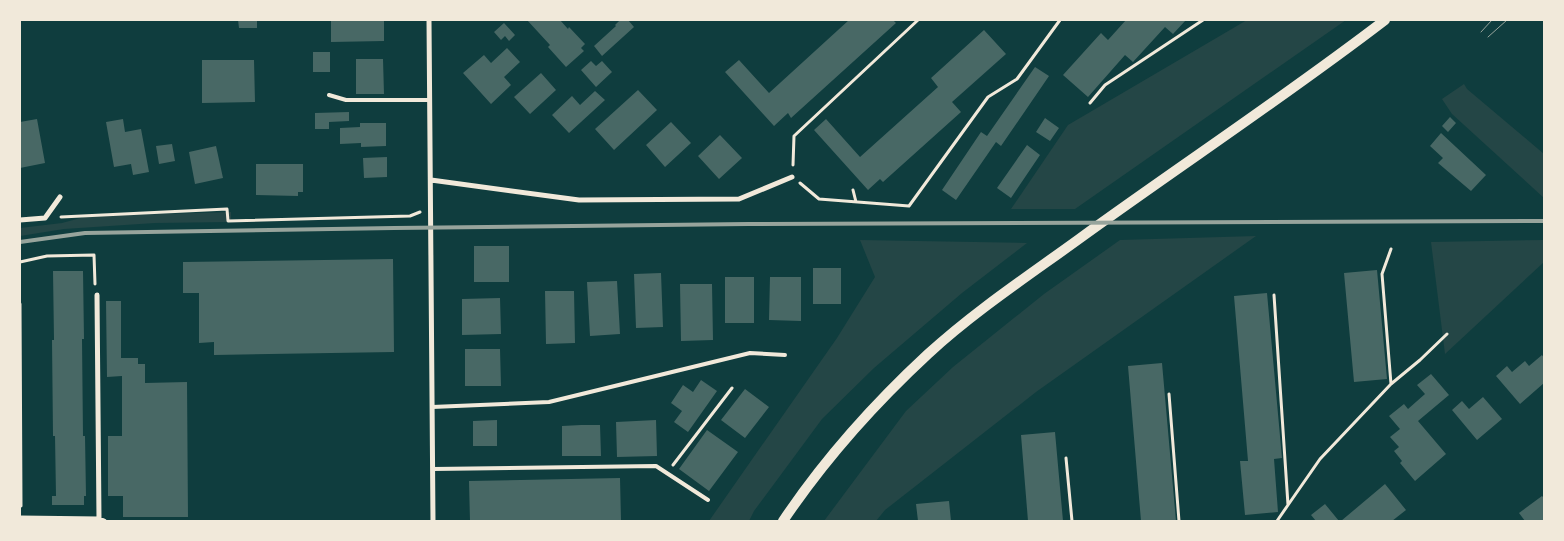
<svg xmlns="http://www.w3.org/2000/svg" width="1564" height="541" font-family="Rubik,sans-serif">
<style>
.green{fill:#244646}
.building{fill:#486865}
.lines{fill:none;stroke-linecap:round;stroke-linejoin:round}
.path{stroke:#f1e9da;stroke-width:3}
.service{stroke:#f1e9da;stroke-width:4}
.minor{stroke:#f1e9da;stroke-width:5}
.secondary{stroke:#f1e9da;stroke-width:10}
.tram{stroke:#97a49c;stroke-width:1}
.rail{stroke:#97a49c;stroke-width:4}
</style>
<rect width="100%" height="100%" fill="#0f3d3e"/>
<path class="green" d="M1247,20H1346L1075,209H1011L1068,125Z
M1464,84L1467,89L1544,154V198L1452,114L1442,99Z
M231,212V222L155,223L64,229L20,236V228L62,223L88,216Z
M1256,236L1036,392L885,510L876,521H824L906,411L953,367L1044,294L1120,240Z
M860,240L1027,243L962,293L874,368L822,419L754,511L749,521H709L837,338L875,277Z
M1544,240V262L1445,354L1431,242Z"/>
<path class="building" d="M238,20H257V28H239Z
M331,20H384V41L331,42Z
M527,20H560L568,29L569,27L585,44L581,48L584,51L566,67L548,47L550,45Z
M620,20H628L634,27L602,56L594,46L616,26L615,25Z
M849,20H893L896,23L791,118L788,113L774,126L725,72L739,60L769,93Z
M1126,20H1186L1173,34L1165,27L1133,62L1125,55L1088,97L1063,75L1101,33L1108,40Z
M504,23L515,35L509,41L505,36L501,40L494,32Z
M984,30L1006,54L952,102L961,112L883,182L880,179L868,190L814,130L826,119L860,157L938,87L931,78Z
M507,48L520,62L504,77L511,85L491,104L463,73L484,55L491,63Z
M313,52H330V72H313Z
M356,59H383L384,94H356Z
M202,60H254L255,102L202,103Z
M591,61L596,66L602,61L612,72L596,87L581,70Z
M1035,67L1049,76L1001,146L996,142L956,200L942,190L981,132L987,136Z
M541,73L556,90L530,114L514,97Z
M638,90L657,110L614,150L595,129Z
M595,91L605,100L569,133L552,115L572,96L580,105Z
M349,112V121L329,122V129H315V113Z
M1450,117L1456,123L1448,132L1442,126Z
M1045,118L1059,128L1050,141L1036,132Z
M37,119L45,163L20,168V122Z
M123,119L125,132L141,129L149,172L133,175L131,164L114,167L106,122Z
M671,122L691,143L665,167L646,145Z
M360,123H386V146L361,147V143L340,144V128L360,127Z
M1441,133L1486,175L1471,191L1438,163L1443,158L1430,146Z
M720,135L742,158L719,179L698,156Z
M172,144L175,161L159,164L156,146Z
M1027,145L1040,155L1011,198L997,188Z
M216,146L223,178L195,184L189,152Z
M387,157V177L364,178L363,158Z
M256,164H303V192H298V196L256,195Z
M474,246H509V282H474Z
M393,259L394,352L214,355V342L199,343V293H183V262Z
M813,268H841V304H813Z
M1377,270L1387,379L1354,382L1344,273Z
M53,271H83L84,339H82L83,436H85L86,496H84V505H52V496H56L55,436H53L52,340H54Z
M661,273L663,327L636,328L634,274Z
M725,277H754V323H725Z
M770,277H801V321L769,320Z
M617,281L620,334L590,336L587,282Z
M680,284H712L713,340L681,341Z
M545,291H574L575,343L546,344Z
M1267,293L1282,458L1274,459L1278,512L1245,515L1240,461H1248L1234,296Z
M500,298L501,334L462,335V299Z
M106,301H121V358H138V364H145V383L187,382L188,517H123V496H108V436H122V376L107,377Z
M465,349H500L501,386H465Z
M1542,355L1544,358V383L1520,404L1496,376L1507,366L1512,372L1525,361L1529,366Z
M1162,363L1176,521H1141L1128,366Z
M1431,374L1449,395L1418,421L1446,454L1415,481L1400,463L1402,461L1394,451L1399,447L1390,437L1400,429L1389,416L1404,404L1408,409L1425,394L1417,385Z
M701,380L717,391L688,432L674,422L682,411L671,403L683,385L693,392Z
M745,389L769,407L745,438L721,420Z
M1483,397L1502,419L1477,440L1452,410L1462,401L1469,409Z
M497,420V446H473V421Z
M656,420L657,456L617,457L616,422Z
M581,425H600L601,456H562V426Z
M707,430L738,452L709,491L679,469Z
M1055,432L1063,521H1028L1021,435Z
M620,478L621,521H470L469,481Z
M1385,484L1406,510L1392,521H1341Z
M1542,496L1544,498V521H1525L1519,513Z
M949,501L951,521H918L916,504Z
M1325,504L1339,521H1316L1311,515Z"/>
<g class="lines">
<path class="path" d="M1090,103L1105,85L1203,20
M793,165L794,136L918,20
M800,183L819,199L909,206L988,97L1017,79L1060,20
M853,190L856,202
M61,217L227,209L228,221L410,216L420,212
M1391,249L1382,274L1391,384
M20,262L47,256L94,255L95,284
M1274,295L1288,505L1277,521
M20,304L21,506
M1169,394L1179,521
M1066,458L1072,521
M673,465L732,388
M1288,505L1320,459L1391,384L1420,360L1447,334"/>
<path class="service" d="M329,95L346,100H430
M432,407L549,402L750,353L785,355
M433,469L656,466L708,500"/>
<path class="minor" d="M429,20L433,521
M431,180L579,200L739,199L792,177
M20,220L45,218L60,197
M97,295L99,519
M20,518L99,519L104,521"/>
<path class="secondary" d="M783,521C824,460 874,404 928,354C975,311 1028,276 1079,239C1181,165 1286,96 1385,20"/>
<path class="tram" d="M1481,32L1492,20
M1488,37L1507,20"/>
<path class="rail" d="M20,242L85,233L394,228L748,224L1544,221"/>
</g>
<rect width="1564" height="541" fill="none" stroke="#f1e9da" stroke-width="42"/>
</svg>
